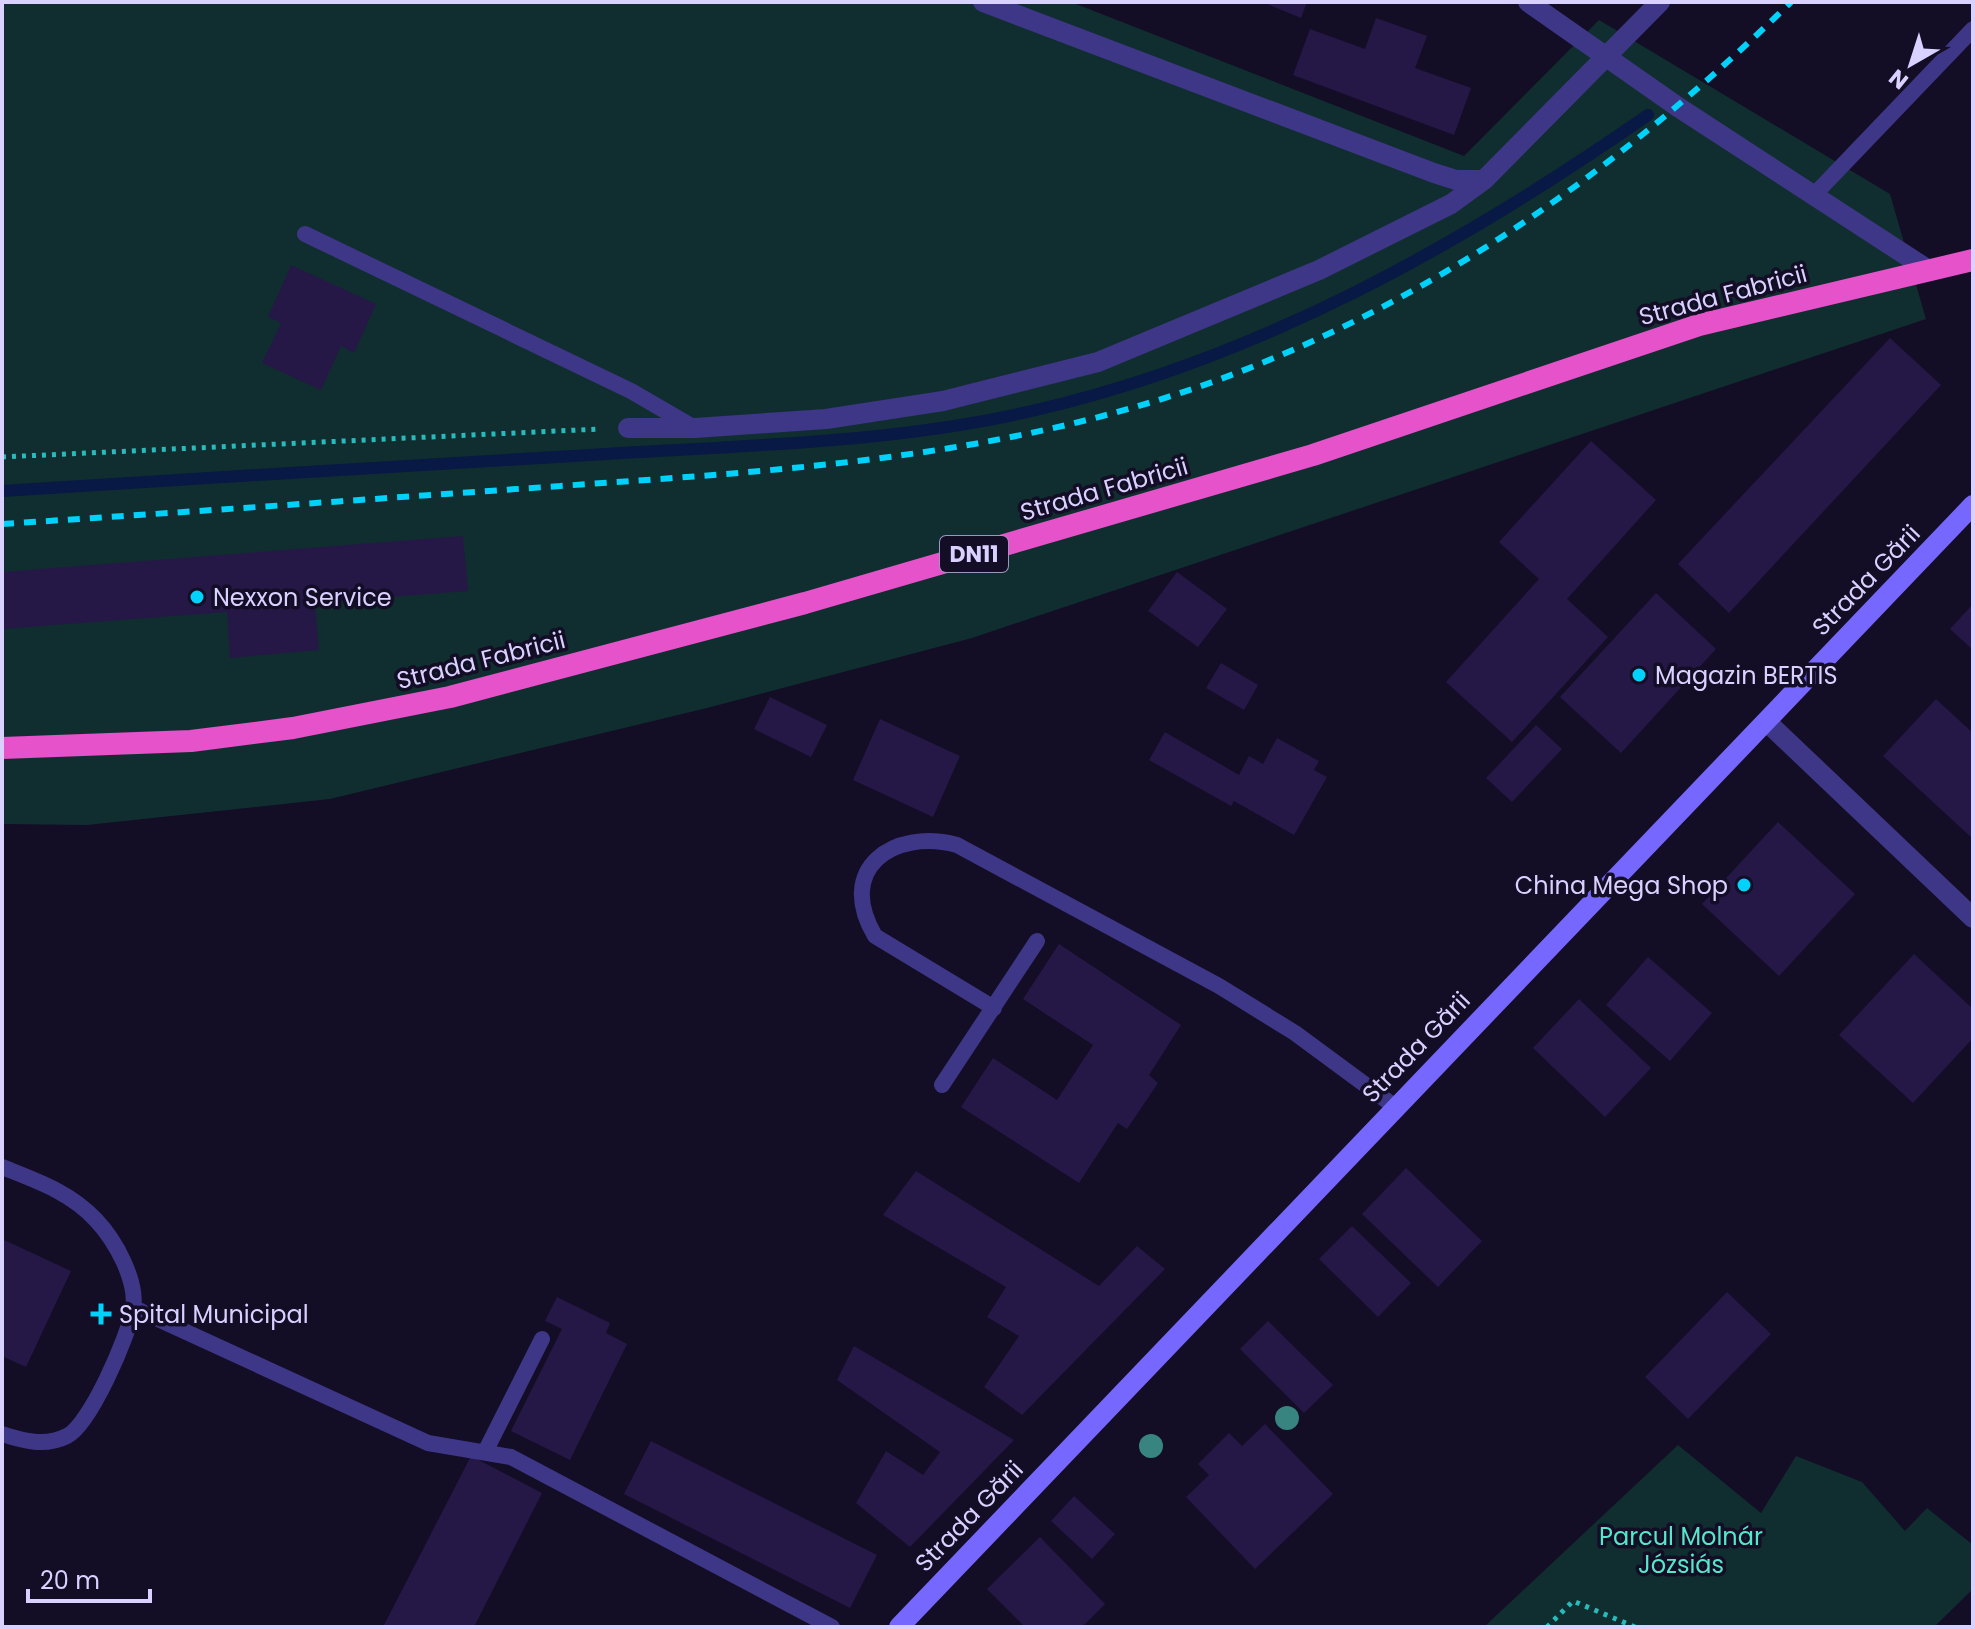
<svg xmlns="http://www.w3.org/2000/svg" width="1975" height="1629" font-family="Poppins,sans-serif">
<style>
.green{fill:#102e2f}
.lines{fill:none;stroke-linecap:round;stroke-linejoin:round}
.stream{stroke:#071944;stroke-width:12}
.building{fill:#251847}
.path{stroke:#28bbbc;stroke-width:5;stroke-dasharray:4 6;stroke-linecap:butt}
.service{stroke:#3e3686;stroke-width:16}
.minor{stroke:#3e3686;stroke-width:20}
.tertiary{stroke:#3e3686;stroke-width:20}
.secondary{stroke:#7668ff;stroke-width:20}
.trunk{stroke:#e652ca;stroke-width:22}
.rail{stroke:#00d2fc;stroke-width:6;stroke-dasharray:12 10;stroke-linecap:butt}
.tree{fill:#388480}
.poi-dot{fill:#00d2fc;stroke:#130d25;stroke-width:3}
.labels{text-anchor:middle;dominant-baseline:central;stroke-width:7;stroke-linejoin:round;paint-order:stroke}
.shield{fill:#130d25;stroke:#9e96be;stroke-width:2}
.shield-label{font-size:22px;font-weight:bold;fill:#d9d1ff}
.street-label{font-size:24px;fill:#d9d1ff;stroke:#130d25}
.poi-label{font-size:24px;fill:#d9d1ff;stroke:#130d25;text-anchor:start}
.park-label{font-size:24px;fill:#56e6cb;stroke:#130d25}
</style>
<rect width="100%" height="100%" fill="#130d25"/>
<path class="green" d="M2,2H1071L1464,156L1599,20L1890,194L1926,319L972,638L707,708L330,799L87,825L2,824Z
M1678,1445L1761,1513L1796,1456L1862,1482L1905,1531L1927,1508L1973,1545V1589L1934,1627H1484Z"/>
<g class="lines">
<path class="stream" d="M2,491C203,478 405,466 606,454C750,445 895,443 1036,410C1260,358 1461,245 1648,115"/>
</g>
<path class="building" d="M1262,2H1307L1301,18Z
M1376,18L1427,36L1415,68L1471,88L1454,135L1293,75L1310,29L1365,49Z
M291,265L376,304L354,353L341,346L321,390L262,363L281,323L268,317Z
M1890,338L1941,385L1729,613L1678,564Z
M1591,441L1656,500L1567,599L1608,637L1512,742L1446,682L1539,579L1499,542Z
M463,536L468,591L315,603L319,650L230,658L227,612L2,629V572Z
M1177,572L1227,609L1198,647L1148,611Z
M1656,593L1716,649L1621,753L1560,697Z
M1973,604V650L1950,629Z
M1221,663L1258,685L1244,710L1206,688Z
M770,697L827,725L811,757L754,729Z
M1936,699L1973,733V839L1883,756Z
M880,719L960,756L933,817L853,780Z
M1536,725L1562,749L1512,802L1486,778Z
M1165,732L1239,775L1249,756L1263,764L1277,738L1319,761L1314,770L1327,777L1294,835L1234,801L1231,806L1149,760Z
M1778,822L1855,894L1779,976L1702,904Z
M1059,944L1181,1025L1149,1075L1158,1083L1127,1129L1118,1123L1079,1183L961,1107L993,1058L1057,1100L1093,1045L1023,999Z
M1914,954L1973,1009V1038L1913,1103L1839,1035Z
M1648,957L1712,1013L1670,1061L1606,1005Z
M1579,999L1651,1068L1605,1117L1533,1048Z
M1406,1168L1482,1241L1438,1287L1362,1214Z
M916,1171L1099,1286L1137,1246L1165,1269L1022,1415L984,1387L1019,1336L987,1317L1006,1287L883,1215Z
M1352,1226L1411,1283L1378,1317L1319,1259Z
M2,1239L71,1271L26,1367L2,1356Z
M1727,1292L1771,1334L1688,1419L1645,1377Z
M557,1297L610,1323L606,1333L627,1344L570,1460L511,1431L562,1329L545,1321Z
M1268,1321L1333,1385L1304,1413L1240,1349Z
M854,1346L1014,1440L910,1547L856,1503L886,1451L923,1475L940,1452L837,1380Z
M1265,1424L1333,1494L1255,1569L1186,1497L1209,1475L1198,1464L1229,1433L1242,1446Z
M651,1441L877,1555L850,1608L624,1494Z
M471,1456L542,1493L474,1627H383Z
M1074,1496L1115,1534L1092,1559L1051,1521Z
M1040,1537L1105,1604L1082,1627H1025L987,1589Z"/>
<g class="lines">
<path class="path" d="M2,457L600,429
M1547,1627L1573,1601L1635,1627"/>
<path class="service" d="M1814,195L1973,29
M305,234L631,391L693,427
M994,1008L875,936C835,869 893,828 957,845L1219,986L1295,1033L1394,1106
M942,1085L1037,941
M2,1167C37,1181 70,1192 96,1220C115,1240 138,1281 133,1309C129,1335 90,1425 67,1436C45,1447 24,1441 2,1434
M134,1308L428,1443L511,1457L832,1627
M485,1452L542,1339"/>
<path class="minor" d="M983,2L1434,173L1456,180H1484L1660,2
M1528,2L1678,107L1927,269
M628,428H695L826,419L943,401L1098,362L1319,270L1451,204L1484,180"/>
<path class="tertiary" d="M1767,722L1973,918"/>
<path class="secondary" d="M899,1627L1973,505"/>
<path class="trunk" d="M2,748L191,741L293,728L450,697L805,603L1313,455L1699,325L1973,260"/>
<path class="rail" d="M2,524C188,512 374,499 560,486C805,469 1039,456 1269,360C1466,279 1639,151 1791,2"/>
</g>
<g class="tree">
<circle cx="1287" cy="1418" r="12"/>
<circle cx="1151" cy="1446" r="12"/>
</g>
<g class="poi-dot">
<circle cx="197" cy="597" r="8"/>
<circle cx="1639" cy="675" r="8"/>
<circle cx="1744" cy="885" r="8"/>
<path d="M97 1302h8v8h8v8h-8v8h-8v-8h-8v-8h8z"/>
</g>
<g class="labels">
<rect class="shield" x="940" y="536" width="68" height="36" rx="6"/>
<g class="shield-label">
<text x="974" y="554">DN11</text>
</g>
<g class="street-label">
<text transform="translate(1723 295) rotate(-15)">Strada Fabricii</text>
<text transform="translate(1104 489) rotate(-16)">Strada Fabricii</text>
<text transform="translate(1866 580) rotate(-46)">Strada Gării</text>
<text transform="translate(481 660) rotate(-14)">Strada Fabricii</text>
<text transform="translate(1416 1047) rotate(-46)">Strada Gării</text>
<text transform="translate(969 1516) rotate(-46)">Strada Gării</text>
</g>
<g class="poi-label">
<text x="213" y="597">Nexxon Service</text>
<text x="1655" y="675">Magazin BERTIS</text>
<text x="1728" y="885" text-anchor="end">China Mega Shop</text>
<text x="119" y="1314">Spital Municipal</text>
</g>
<g class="park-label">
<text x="1681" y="1536">Parcul Molnár<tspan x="1681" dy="28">Józsiás</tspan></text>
</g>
</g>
<rect width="1975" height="1629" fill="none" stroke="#d9d1ff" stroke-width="8"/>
<g transform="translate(1911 64) rotate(219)" stroke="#130d25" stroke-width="6" paint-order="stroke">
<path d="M0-6L14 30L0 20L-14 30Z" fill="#d9d1ff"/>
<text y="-12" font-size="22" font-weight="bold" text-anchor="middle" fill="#d9d1ff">N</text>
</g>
<path d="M28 1589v12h122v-12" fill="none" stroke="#d9d1ff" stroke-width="4"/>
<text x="40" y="1589" font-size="24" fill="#d9d1ff" stroke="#130d25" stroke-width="6" paint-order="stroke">20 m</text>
</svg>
